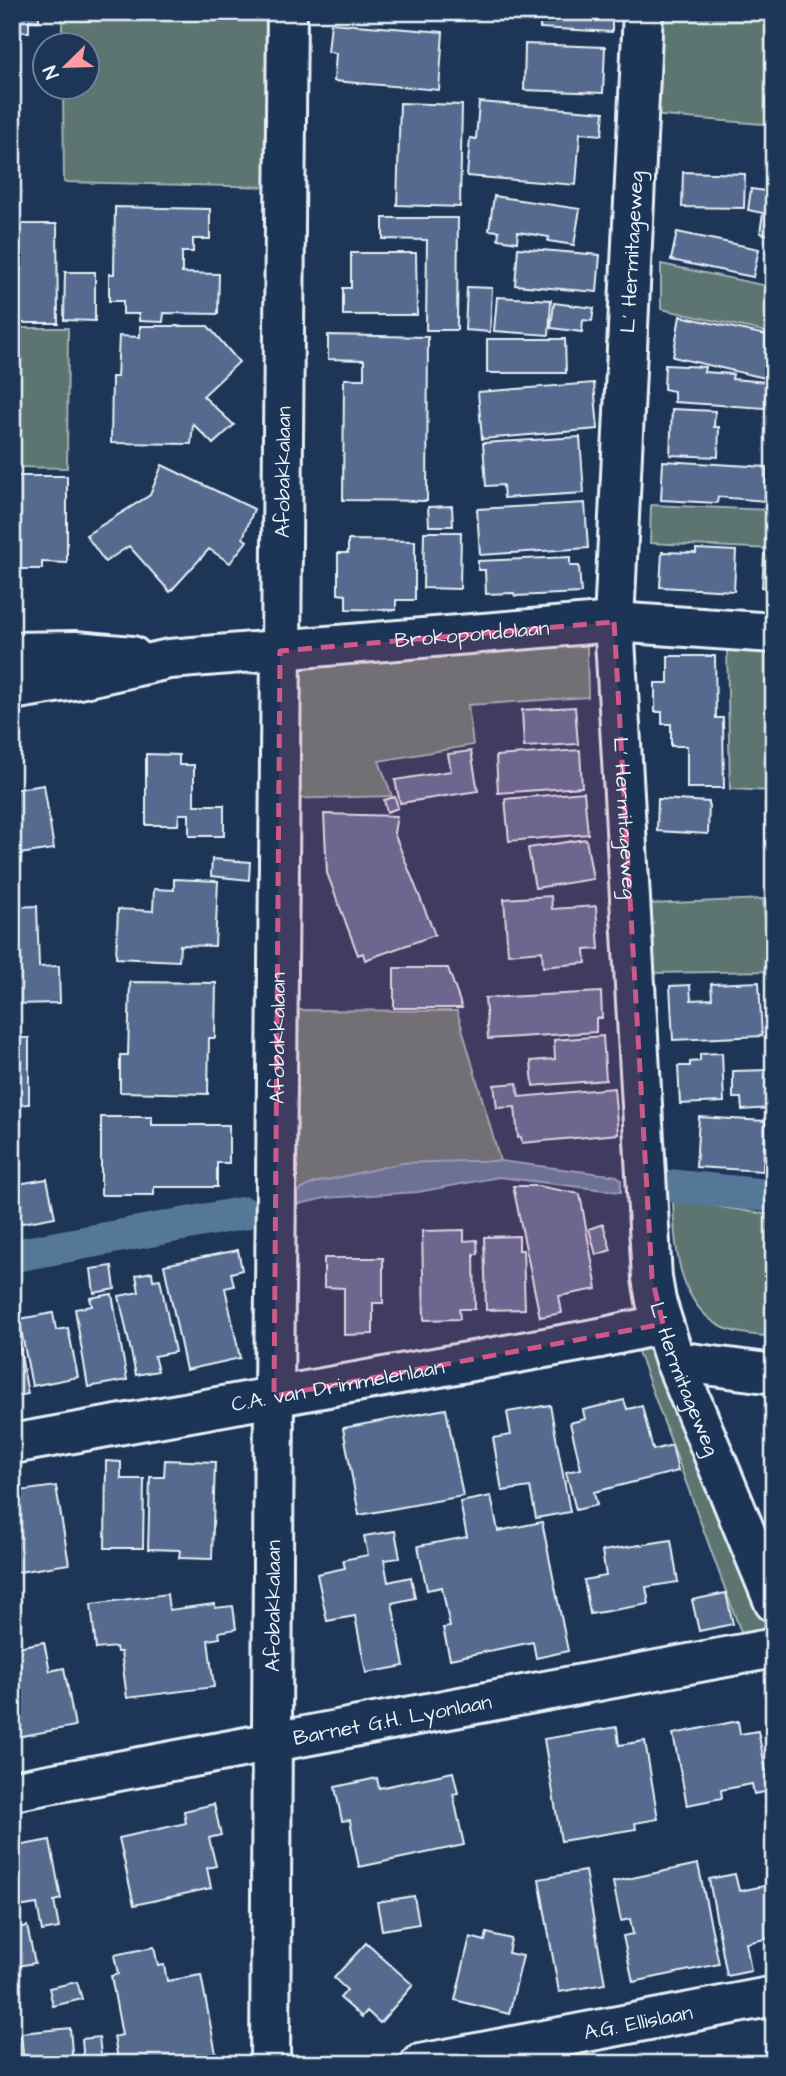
<svg xmlns="http://www.w3.org/2000/svg" width="786" height="2076" font-family="'Architects Daughter',sans-serif">
<style>
.green{fill:#5c7470;stroke:#a2b2b4;stroke-width:2}
.water{fill:#557898;stroke:#90a8be;stroke-width:2}
.lines{fill:none;stroke-linecap:round;stroke-linejoin:round}
.canal{stroke:#557898;stroke-width:33}
.building{fill:#576b8f;stroke:#e8f1f8;stroke-width:2}
.minor-casing{stroke:#e8f1f8;stroke-width:44}
.minor{stroke:#1d3557;stroke-width:38}
.marked{fill:#cd598a;fill-opacity:0.2;stroke:#cd598a;stroke-width:5;stroke-dasharray:14 9;stroke-linejoin:round}
.labels{text-anchor:middle;dominant-baseline:central;stroke-width:5;stroke-linejoin:round;paint-order:stroke}
.street-label{font-size:21px;fill:#e8f1f8;stroke:#1d3557}
</style>
<rect width="100%" height="100%" fill="#1d3557"/>
<filter id="ink" filterUnits="userSpaceOnUse"><feTurbulence type="fractalNoise" baseFrequency=".0143" numOctaves="2"/><feDisplacementMap in="SourceGraphic" scale="14" xChannelSelector="R" yChannelSelector="G"/><feConvolveMatrix kernelMatrix="1 2 1 2 8 2 1 2 1" color-interpolation-filters="sRGB"/></filter>
<g filter="url(#ink)">
<path class="green" d="M62,12H277L270,187L64,182L63,88H88V46L62,45Z
M655,12H774V125L651,115Z
M661,264L772,287L771,333L661,309Z
M12,328H68L67,468L12,467Z
M651,505L774,510V549L650,543Z
M584,642L587,647L588,697L468,705L473,745L379,761L392,796L286,799L299,671L305,665Z
M727,646L774,649V791L730,789Z
M763,899L771,971L654,973L650,904Z
M287,1010L457,1011L500,1161L402,1163L293,1194Z
M673,1199L770,1215L773,1337C756,1335 735,1334 720,1326C677,1302 674,1242 673,1199Z
M648,1339L768,1615C770,1632 759,1636 745,1643L636,1346Z"/>
<path class="water" d="M466,1161H500L617,1176L621,1180V1192L499,1177L418,1192L325,1198L295,1205L292,1203L293,1194L314,1183L402,1163Z"/>
<g class="lines">
<path class="canal" d="M673,1186L774,1196
M12,1256L244,1213"/>
</g>
<path class="building" d="M12,12H39V21L29,20V32H16L15,42L12,41Z
M540,12H612V32L540,28Z
M331,23L443,32L439,90L334,81L336,53L328,52Z
M525,44L605,47L603,93L524,90Z
M12,65H17V97H12Z
M479,102L604,112L602,135L580,133L576,185L467,176L470,138L476,139Z
M400,103L462,105L460,207L397,205Z
M683,172L745,174L744,208L682,207Z
M751,189L774,192V245H769L770,235L760,233L763,213L748,210Z
M494,196L580,209L574,245L548,241L549,237L518,232L517,242L498,239L499,231L489,230Z
M115,207L210,209V239H193V252H182V273L219,274L218,314L164,313L163,322L139,321V314H123V301H109V274H114Z
M383,218H458L457,330H426L427,240L383,239Z
M12,224H57L58,323H12Z
M677,232L759,249L753,277L671,260Z
M518,248L600,255L597,292L515,285Z
M351,253H416L417,315H343V288H351Z
M65,272H95V321L64,320Z
M467,287L492,288L490,332L465,330Z
M497,297L551,300L549,335L494,331Z
M554,303L594,308L592,321L583,320L582,332L551,328Z
M680,316L766,335L765,378L673,357Z
M140,326H208L239,362L203,396L234,425L213,444L193,424L191,444L111,443L112,377H117L119,336L140,337Z
M328,335L428,337L427,501L343,500L344,379H364V360L328,359Z
M487,339H565L566,373H487Z
M665,365L705,367L704,372L733,374L732,379L767,382L765,408L674,402V391L664,389Z
M594,383L598,429L482,439L478,392Z
M672,409L715,411L714,427H719L718,457L670,455Z
M772,414H774V466H772Z
M580,437L584,493L504,498L503,485L486,486L483,443Z
M663,461L767,467L765,501L718,497L717,503L661,500Z
M162,465L254,509L243,538L247,541L230,563L209,549L170,592L129,546L105,562L86,535L150,495Z
M772,468H774V508L769,507Z
M12,476H67V563L42,562V569H12Z
M585,503L588,548L480,555L477,509Z
M452,506L453,526H429L428,507Z
M424,532H461L460,589L423,588Z
M348,540L415,541V600H396V610L346,609V595L338,594V553H348Z
M696,549L736,551L734,591L660,587L662,552L696,553Z
M764,554L774,555V588L762,587Z
M570,557V566H579L581,593L515,596L514,593L486,594L485,570H478V561Z
M668,656H715L716,718H723L724,788H687V746H671V724H662V712H655V683H668Z
M575,707L578,744L524,747L522,710Z
M580,750L582,787L498,793L496,756Z
M471,751L478,791L400,803L395,780L451,771L448,754Z
M146,754L179,755V765H194V805H224V836H189V814H179L178,825H146Z
M44,785L54,849L12,855V790Z
M584,792L588,834L509,841L505,799Z
M395,797L398,808L387,812L384,800Z
M658,799L709,802L708,834L657,831Z
M765,803H774V849L767,850Z
M324,814L397,816L394,833L435,935L365,960L363,953L358,955L327,873Z
M586,839L593,879L535,888L528,848Z
M212,859L250,862L249,880L211,876Z
M174,879L218,881L215,946L180,945L179,961L116,958L118,909L153,911L154,889L174,890Z
M551,896L552,909L596,906L599,949L585,950L586,963L543,967L542,951L508,954L504,899Z
M37,906L39,967L59,966L60,1003L12,1004V907Z
M394,968H448L462,1008H394Z
M130,982L216,983L215,1038H209L208,1094L120,1092V1055H128Z
M759,982L762,1036L673,1040L670,986L690,985L691,1000L712,999L711,984Z
M601,992L602,1018H596V1032L488,1039L485,998Z
M603,1036L606,1080L533,1086L531,1061L555,1059L554,1040Z
M12,1038H29V1104L12,1105Z
M722,1053L724,1102L680,1104L678,1066H690V1062L700,1061V1054Z
M769,1070L771,1108L742,1110L741,1098H733V1071Z
M517,1083L519,1097L614,1088L618,1134L522,1143L521,1137L518,1138L515,1107L497,1108L494,1085Z
M101,1117H152V1125H229V1163H217V1187H154V1195H101Z
M699,1117L765,1121L763,1171L696,1167Z
M47,1179L55,1217L12,1225V1185Z
M513,1186H538L580,1194L597,1289L559,1296L562,1313L540,1317Z
M603,1224L611,1250L596,1255L589,1229Z
M464,1230V1241L477,1240L478,1254H474L475,1309H459L460,1319L424,1320L422,1231Z
M519,1236V1250H523L525,1309L486,1310L484,1237Z
M238,1250L242,1270L231,1273L234,1286L225,1288L240,1358L186,1370L164,1265Z
M324,1258H383V1303H373V1334L344,1335V1288L324,1287Z
M112,1266L115,1289L94,1293L91,1269Z
M152,1272L153,1280L160,1279L175,1352L154,1356L158,1371L136,1375L119,1296L139,1292L136,1275Z
M112,1294L127,1380L88,1387L75,1309L92,1306L90,1298Z
M53,1313L56,1330L68,1328L78,1377L32,1386L19,1319Z
M16,1328L28,1394L12,1397V1329Z
M624,1400L627,1409L642,1406L653,1450L672,1445L678,1471L594,1492L597,1505L576,1510L566,1472L581,1469L570,1423L585,1419L583,1410Z
M550,1405L570,1512L536,1518L530,1487L502,1491L493,1438L511,1435L507,1412Z
M446,1409L463,1496L359,1515L343,1428Z
M165,1460L215,1462L212,1559L179,1558L180,1550L148,1549L150,1477H164Z
M106,1461L121,1462V1479H144L143,1548H105Z
M56,1486L69,1564L12,1573V1492Z
M491,1496L498,1531L542,1522L568,1651L536,1658L533,1642L450,1659L443,1628L450,1627L442,1587L427,1590L418,1546L467,1537L460,1502Z
M395,1531L400,1558L384,1560L388,1582L411,1577L415,1598L392,1603L404,1666L366,1673L355,1616L327,1621L317,1574L345,1568L343,1560L368,1555L364,1536Z
M671,1540L678,1582L646,1587L649,1604L590,1614L584,1580L606,1576L602,1551Z
M726,1593L733,1624L699,1631L692,1600Z
M167,1594L169,1610L215,1604V1608L233,1606L236,1629L219,1632L220,1638L208,1640L214,1687L127,1698L121,1652H117L116,1647L96,1649L91,1604Z
M44,1642L50,1671L64,1668L75,1726L12,1738V1648Z
M738,1721L740,1734L758,1731L770,1791L754,1794L752,1784L721,1790L722,1798L687,1805L673,1734Z
M617,1727L619,1745L645,1741L658,1819L635,1823L636,1829L561,1841L544,1739Z
M453,1772L458,1793L453,1794L464,1845L359,1867L350,1820L342,1821L335,1787L377,1778L379,1788Z
M214,1804L221,1835L209,1838L216,1866L207,1868L211,1888L134,1905L119,1838L186,1823L184,1811Z
M50,1840L61,1899L54,1901L59,1928L42,1931L37,1904L12,1908V1847Z
M698,1864L719,1964L633,1982L623,1936L633,1934L630,1919L621,1921L613,1882Z
M585,1871L605,1984L559,1992L539,1879Z
M735,1874L739,1891L774,1884V1937L746,1943L751,1971L727,1976L709,1879Z
M414,1896L419,1924L382,1930L377,1902Z
M27,1926L35,1963L12,1967V1929Z
M487,1933L511,1939L508,1953L523,1956L509,2014L455,2000L470,1937L485,1941Z
M366,1943L413,1985L380,2023L367,2011L362,2017L340,1998L347,1990L334,1978Z
M154,1947L158,1966L164,1965L167,1981L201,1975L217,2059L188,2064H119L114,2037L122,2035L111,1976L118,1974L114,1955Z
M77,1982L82,1999L53,2006L49,1988Z
M70,2028L73,2064H24L21,2033Z
M99,2037L102,2064H84L82,2039Z"/>
<g class="lines">
<g class="minor-casing">
<g id="minor">
<path id="s1" d="M643,12L614,622L652,1278L656,1301L675,1361L774,1602"/>
<path d="M12,652L75,651L132,656"/>
<path id="s2" d="M12,690L79,679L169,659L614,622L774,633"/>
<path d="M675,1361L774,1374"/>
<path id="s3" d="M12,1444L600,1338L663,1324"/>
<path id="s4" d="M12,1791L774,1648"/>
<path id="s5" d="M270,2064L274,1396L287,12"/>
<path id="s6" d="M420,2064L774,1996"/>
</g>
</g>
<use href="#minor" class="minor"/>
</g>
</g>
<path class="marked" d="M614,622L652,1278L663,1324L274,1396L280,651Z"/>
<g class="labels">
<g class="street-label">
<text transform="translate(632 252) rotate(-87)">L' Hermitageweg</text>
<text stroke="none"><textPath href="#s5" startOffset="1592">Afobakkalaan</textPath></text>
<text stroke="none"><textPath href="#s2" startOffset="464">Brokopondolaan</textPath></text>
<text stroke="none"><textPath href="#s1" startOffset="807">L' Hermitageweg</textPath></text>
<text stroke="none"><textPath href="#s5" startOffset="1026">Afobakkalaan</textPath></text>
<text stroke="none"><textPath href="#s1" startOffset="1374">L' Hermitageweg</textPath></text>
<text stroke="none"><textPath href="#s3" startOffset="331">C.A. van Drimmelenlaan</textPath></text>
<text stroke="none"><textPath href="#s5" startOffset="458">Afobakkalaan</textPath></text>
<text stroke="none"><textPath href="#s4" startOffset="387">Barnet G.H. Lyonlaan</textPath></text>
<text stroke="none"><textPath href="#s6" startOffset="222">A.G. Ellislaan</textPath></text>
</g>
</g>
<rect width="786" height="2076" fill="none" stroke="#1d3557" stroke-width="42"/>
<rect x="21" y="21" width="744" height="2034" fill="none" stroke="#e8f1f8" stroke-width="2.5" filter="url(#ink)"/>
<g transform="translate(66 66) rotate(247)"><circle r="33" fill="#1d3557" stroke="#6e8097" stroke-width="2"/>
<path d="M0-5L12 26L0 18L-12 26Z" fill="#ff9aa2"/>
<text y="-10" font-size="19" font-weight="bold" text-anchor="middle" fill="#e8f1f8">N</text>
</g>
</svg>
